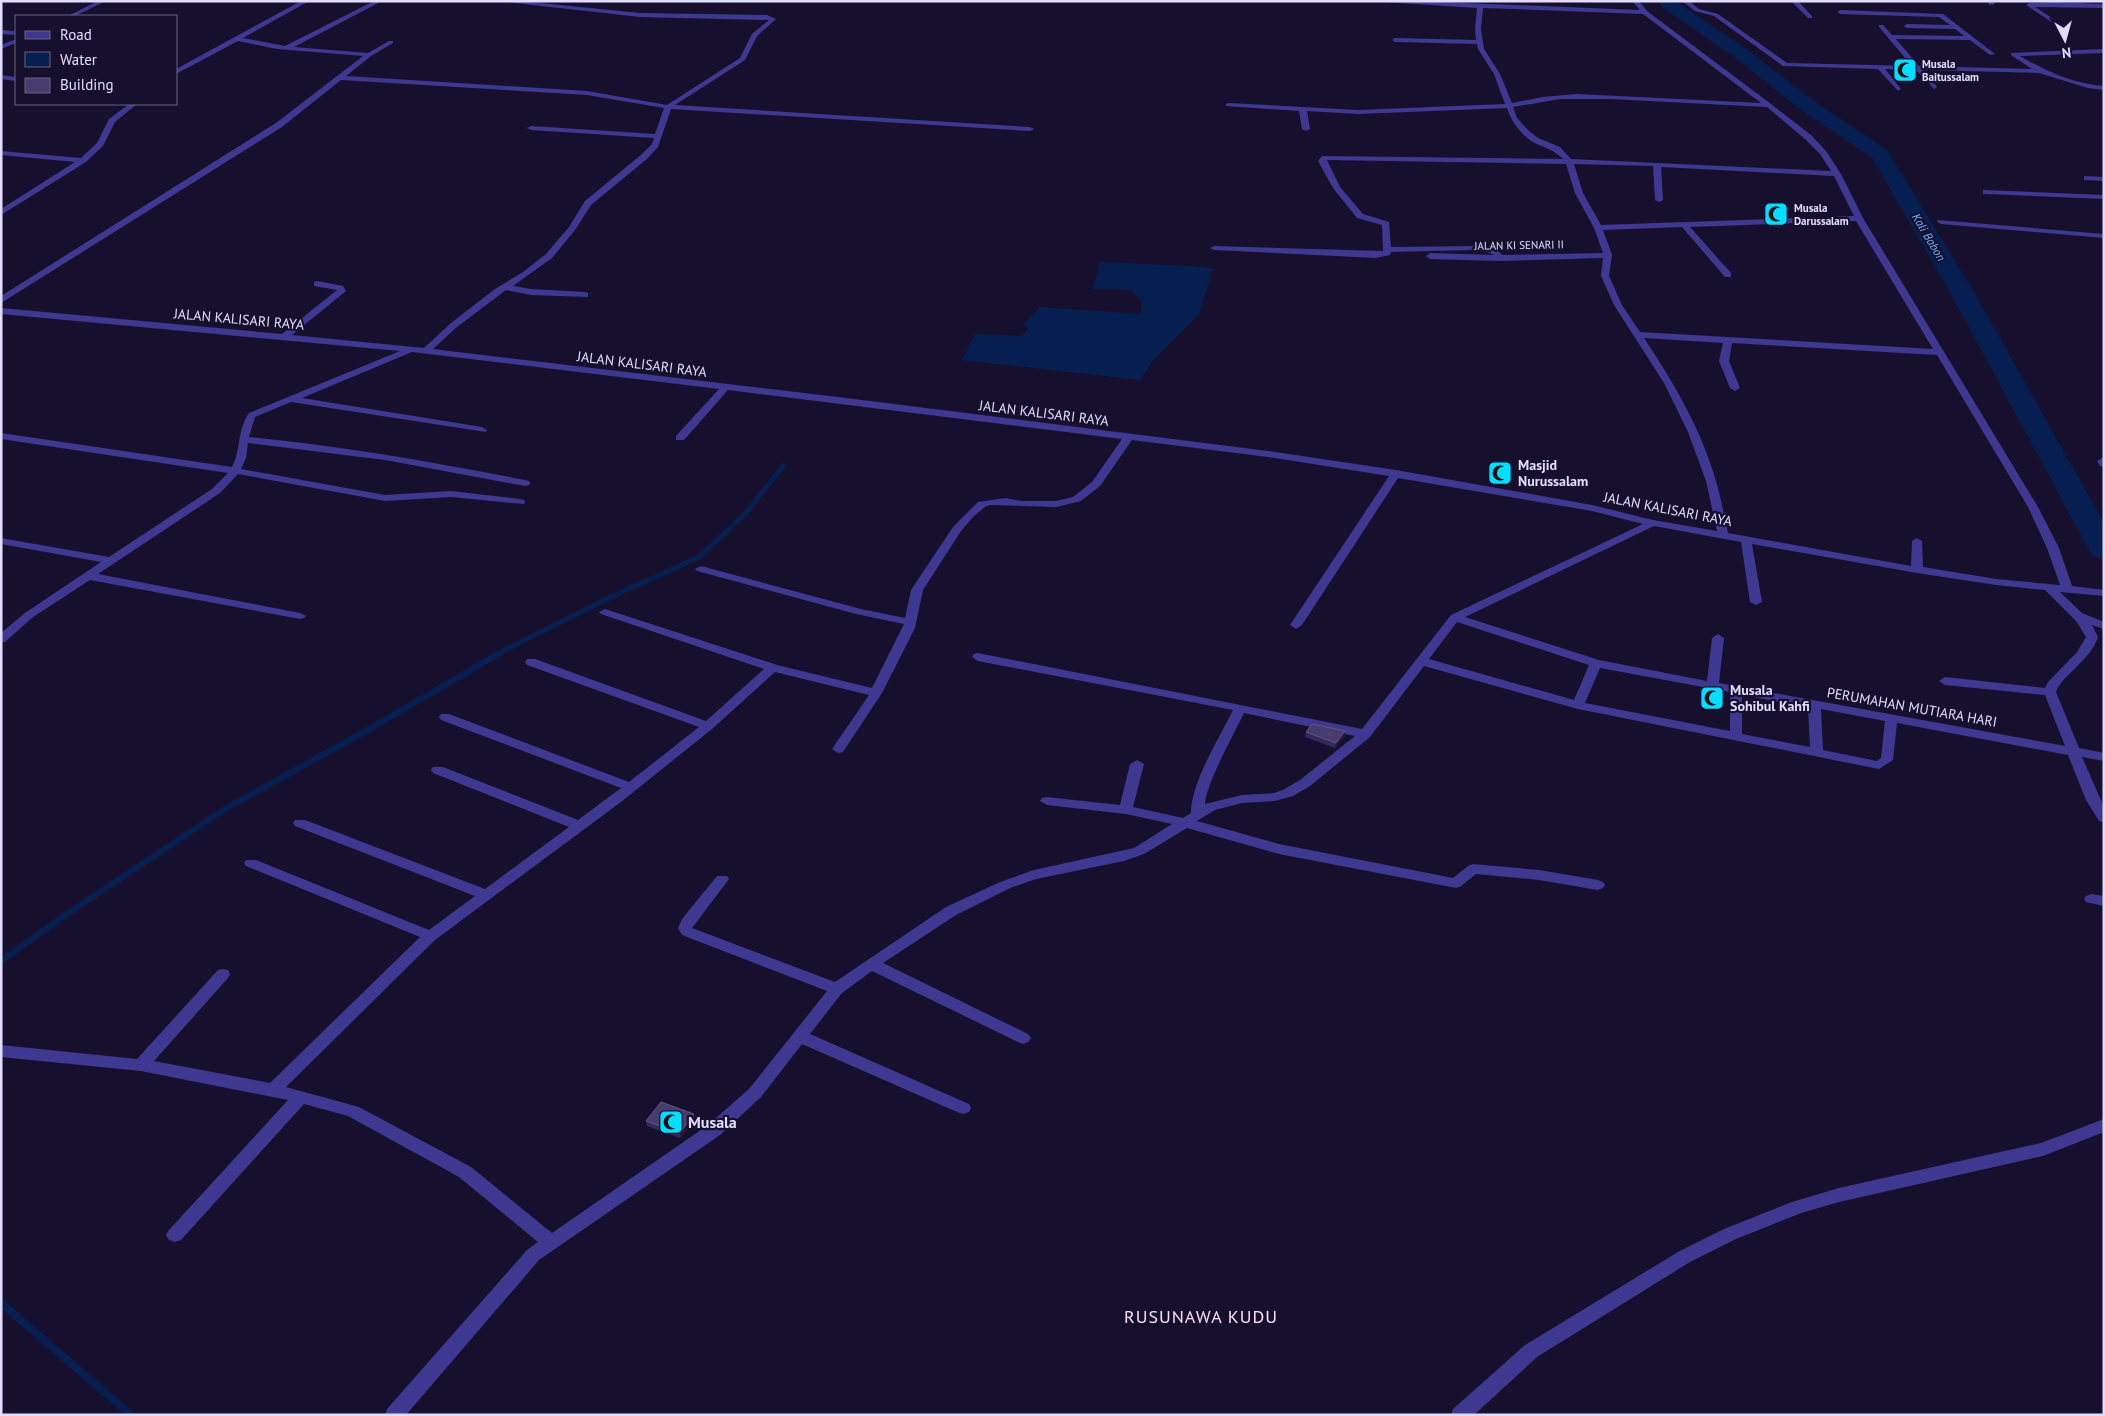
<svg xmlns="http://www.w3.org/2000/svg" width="2105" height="1416" font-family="'PT Sans',sans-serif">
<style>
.water{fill:#071f50}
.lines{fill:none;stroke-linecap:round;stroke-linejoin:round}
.stream-far2{stroke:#071f50;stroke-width:5}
.stream-far1{stroke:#071f50;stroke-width:6}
.stream{stroke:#071f50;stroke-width:8}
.river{fill:#071f50;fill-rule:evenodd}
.minor{fill:#3f3890;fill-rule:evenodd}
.wall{fill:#35295c}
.shaded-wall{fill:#211742}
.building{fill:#483c6e;stroke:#605584}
.labels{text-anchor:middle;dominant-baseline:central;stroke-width:4.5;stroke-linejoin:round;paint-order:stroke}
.far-poi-label{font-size:11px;font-weight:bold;fill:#e2ddff;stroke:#16102e;text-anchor:start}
.far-street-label{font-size:11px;fill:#e2ddff;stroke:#16102e}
.far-water-label{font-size:12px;font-style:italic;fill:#6bb5ff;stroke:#16102e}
.street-label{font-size:14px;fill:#e2ddff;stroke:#16102e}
.poi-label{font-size:14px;font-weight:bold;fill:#e2ddff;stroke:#16102e;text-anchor:start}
.near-poi-label{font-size:16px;font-weight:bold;fill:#e2ddff;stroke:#16102e;text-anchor:start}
.near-neighbourhood-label{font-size:18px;letter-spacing:1px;fill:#ffdff2;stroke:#16102e}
</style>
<rect width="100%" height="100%" fill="#16102e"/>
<path class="water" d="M1100,262L1192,266L1213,269L1199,314L1154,359L1140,380L962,360L975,334L1022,336L1028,329L1024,324L1040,307L1141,314V302L1131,290L1093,289Z"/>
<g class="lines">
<path class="stream-far2" d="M497,654L609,598L699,557L746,513L783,466"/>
<path class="stream-far1" d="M1,961L64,916L225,809L366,731L500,653"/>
<path class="stream" d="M1,1303L131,1415"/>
<path class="river" d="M1658,1H1675L1745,48L1814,101L1887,150L1975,294L2104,523V559L2093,556L2089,550L1951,294L1872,158L1800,109L1733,56L1663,8Z"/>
<path class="minor" d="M98,1H106L75,16H68Z
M301,1H309L243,38L285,46L374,1H382L294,47L368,53L389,41H393V43L371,56L346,76L587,91L667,105L740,58L752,34L769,20L640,17L496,1H520L640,13L767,15L776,19L757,36L745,60L675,105L1030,127L1034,129L1030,131L671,109L658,147L648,158L591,205L575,230L552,258L513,286L531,289L585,292L588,293V297L531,295L506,290L457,327L433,349L838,397L1268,451L1396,470L1592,505L1653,520L1717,531L1706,481L1688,432L1664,383L1614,305L1601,276L1603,258L1501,261L1430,259L1426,256L1430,253L1494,255L1488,252L1472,250L1391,252L1390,255L1376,258L1214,250L1210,248L1214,246L1383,251L1382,225L1357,218L1333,188L1318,161L1322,156L1563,159C1552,148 1543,148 1531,141C1520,133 1511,121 1507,108L1358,114L1307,111L1310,129L1306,131L1302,129L1299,111L1226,106V104L1228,103L1358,110L1505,104L1494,74L1478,49L1477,44L1395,42L1392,40L1395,38L1476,40L1475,29L1477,8L1368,1H1416L1640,10L1632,1H1639L1647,11L1771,104L1811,135L1826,151L1841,174L1863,218L2038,507L2059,548L2072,586L2104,590V596L2060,592L2082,613L2104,622V629L2092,625L2098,637C2091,660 2061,676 2056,692L2079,748L2104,753V761L2082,757L2104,807V822L2099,821L2086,800L2068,755L1897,723L1893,760L1879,769L1578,709L1424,666L1370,737L1310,786L1293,796L1275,801L1242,803L1215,810L1197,821L1279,844L1453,878L1468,866L1473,864L1539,870L1598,880L1603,882L1605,885L1603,888L1598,890L1539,880L1476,874L1461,886L1456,888L1279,854L1187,828L1144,854L1124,861L1036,879L1010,888L956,915L883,963L1028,1034L1031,1038L1028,1042L1023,1044L1018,1042L872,971L842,993L810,1034L969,1104L971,1108L969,1112L963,1114L957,1112L802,1044L761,1097L720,1135L539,1260L406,1415H385L387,1409L527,1250L538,1242L459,1177L348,1116L304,1104L181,1240L175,1242L169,1240L166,1235L169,1230L288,1100L141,1071L1,1057V1045L137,1059L218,970L223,969L228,970L230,974L228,978L154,1061L270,1083L420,937L246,866L244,863L246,860H256L429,930L475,896L295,826L293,823L295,820H305L485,889L569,827L433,773L431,770L433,767H443L578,820L621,788L441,720L439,717L441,714H449L629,782L699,727L527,665L525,662L527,659H535L706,721L764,669L601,614L599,612L605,609L777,665L872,688L904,624L856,614L697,571L695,569L701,566L861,609L905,618L911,590L953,527L978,502L1006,498L1021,501H1056L1073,497L1092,482L1122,439L728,390L684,440H676V436L719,389L412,352L302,398L482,427L487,430L486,432L291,402L255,417L249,437C342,446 433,462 525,480L529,481L530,483L529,485L525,486L385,460L248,443L246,458L241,469L385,495L451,491L520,499L524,500L525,502L524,504L451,497L385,501L238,474L220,493L98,574L300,613L306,616L304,618L300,619L90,580L33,617L5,642H1V633L25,613L101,562L1,544V538L109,557L212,489L228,473L1,439V433L232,467C241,450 237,430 249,413L400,351L1,314V308L282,334L337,290L314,286V282L317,281L343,286L346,291L292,335L424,348L451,323L495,289L523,272L546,254L569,227L585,201L642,154L652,144L654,138L531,130L527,128L531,126L655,134L664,108L587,95L341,80L282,127L1,303V296L276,123L363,56L277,49L238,41L176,74V69ZM1483,8L1643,14L1761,103L1577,94L1543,97L1512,103L1500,74L1484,49L1481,29ZM1560,99H1611L1767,107L1805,139L1820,154L1831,171L1571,159L1560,147L1538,138L1529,131L1517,118L1513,107ZM1327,160L1566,164L1575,193L1594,228L1603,253L1503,255L1493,248L1482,246L1391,247L1389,222L1363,214L1340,187ZM1574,164L1653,166L1655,200L1659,202L1663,200L1661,167L1834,176L1854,216L1601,225L1583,193ZM1856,221L1933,349L1640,332L1622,305L1609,276L1612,255L1603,230L1682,227L1725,277H1731V273L1690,227ZM1644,338L1723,343L1719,361L1730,388L1735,391L1740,388L1729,361L1732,343L1937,355L2028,507L2047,548L2060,585L1996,579L1923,567L1922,541L1917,538L1912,541L1911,566L1728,533C1724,516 1721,498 1716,481C1701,429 1674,383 1644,338ZM1132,440L1268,457L1389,476L1290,625L1296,629L1302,625L1398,478L1592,511L1643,524L1451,615L1362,729L978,653L974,654L972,657L978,661L1233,710C1219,739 1191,782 1191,813L1183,818L1133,807L1144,764L1137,760L1130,764L1120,805L1047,797L1042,798L1040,801L1047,805L1126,814L1172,824L1134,848L1034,870L1000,882L946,907L835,982L692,928L729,879L727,876H717L682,919L678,928L682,935L827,991L749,1089L708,1125L552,1233L471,1167L359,1107L286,1087L435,940L621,802L712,729L775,672L869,695L832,749L838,753L843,752L882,693L915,628L923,590L961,531L974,516L986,506L991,505L1056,507L1081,501L1100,486ZM1654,526L1741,542L1750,602L1756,605L1762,602L1752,544L1917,573L1996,585L2045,590L2076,621L2086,637L2077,652L2048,682L2045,688L1945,677L1939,681L1945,685L2045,695L2065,746L1719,683L1724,638L1718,634L1712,638L1707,681L1599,660L1465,617ZM1457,622L1589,665L1574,700L1429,659ZM1600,668L1730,692V731L1585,703ZM1742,695L1808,707L1810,747L1742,734ZM1821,709L1885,721L1881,758L1877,761L1823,750ZM1244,713L1355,736L1300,780L1283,790L1274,793L1242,795L1205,804C1205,786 1235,732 1244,713Z
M1682,1H1689L1699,9L1718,14L1787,63L1912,66L1879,27V25H1883L1892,35L1964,36L1955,29L1907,28L1904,26L1907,24L1950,25L1939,17L1840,14L1837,12L1840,10L1943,14L1995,54L1990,55L1970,40L1896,39L1919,66L2032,69L2011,55V53L2104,49V53L2020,56C2045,71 2074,84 2104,86V90L2088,88L2039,73L1923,70L1937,87L1934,89L1916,70L1885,69L1901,89L1898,91L1878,69L1783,66L1714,16L1695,11Z
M1791,1H1798L1812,16V18H1808Z
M1986,1H1993L1995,4L1990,5Z
M2054,2L2104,4V8L2035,7L2055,20L2056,21L2053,23L2026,5L2029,3Z
M1,30L16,31V35L1,34Z
M16,39V43L1,49V45Z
M1,75L16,77V81L1,79Z
M129,104H137L115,122L103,146L86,162L1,215V209L75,162L1,155V151L81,158L97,143L109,119Z
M2084,176L2104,177V181L2084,180Z
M1983,190L2104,195V199L1986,194H1983Z
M1938,220L2104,234V238L1941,224L1937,222Z
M2102,458H2104V467L2100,466L2097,461Z
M2091,894L2104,896V906L2086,902L2084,899L2086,896Z
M2104,1119V1132L2043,1156L1839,1202L1801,1213L1736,1239L1690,1262L1537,1357L1474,1415H1451L1453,1409L1525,1345L1678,1252L1724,1229L1792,1202L1839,1188L2041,1143Z"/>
</g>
<path class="wall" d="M1345,731V736L1335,748L1305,737L1306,732Z
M694,1114L695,1119L680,1138L647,1126L646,1121Z"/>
<path class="shaded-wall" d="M1345,731V736L1335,748L1336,743Z
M694,1114L695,1119L680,1138V1133Z"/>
<path class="building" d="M1312,724L1345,731L1336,743L1306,732Z
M661,1102L694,1114L680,1133L646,1121Z"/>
<defs>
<g id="mosque-square" transform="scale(1.25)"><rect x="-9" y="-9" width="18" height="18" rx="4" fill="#09ddff" stroke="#16102e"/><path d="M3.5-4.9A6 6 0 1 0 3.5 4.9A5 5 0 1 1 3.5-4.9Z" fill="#111"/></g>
</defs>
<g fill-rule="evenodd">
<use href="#mosque-square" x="1905" y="70"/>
<use href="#mosque-square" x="1776" y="214"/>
<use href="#mosque-square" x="1500" y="473"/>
<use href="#mosque-square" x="1712" y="698"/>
<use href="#mosque-square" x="671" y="1122"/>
</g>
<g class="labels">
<g class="far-poi-label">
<text x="1922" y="64">Musala<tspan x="1922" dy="13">Baitussalam</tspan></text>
<text x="1794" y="208">Musala<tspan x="1794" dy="13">Darussalam</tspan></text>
</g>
<g class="far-street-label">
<text transform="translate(1519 245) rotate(-1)">JALAN KI SENARI II</text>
</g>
<g class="far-water-label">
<text transform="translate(1929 237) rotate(59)">Kali Babon</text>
</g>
<g class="street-label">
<text transform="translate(239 319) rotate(5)">JALAN KALISARI RAYA</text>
<text transform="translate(642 364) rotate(7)">JALAN KALISARI RAYA</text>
<text transform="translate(1044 413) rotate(7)">JALAN KALISARI RAYA</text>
<text transform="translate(1668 509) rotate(11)">JALAN KALISARI RAYA</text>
<text transform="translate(1912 707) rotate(10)">PERUMAHAN MUTIARA HARI</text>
</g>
<g class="poi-label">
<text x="1518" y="465">Masjid<tspan x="1518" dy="16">Nurussalam</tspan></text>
<text x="1730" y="690">Musala<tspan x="1730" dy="16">Sohibul Kahfi</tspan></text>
</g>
<g class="near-poi-label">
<text x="688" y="1122">Musala</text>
</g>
<g class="near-neighbourhood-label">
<text x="1201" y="1316">RUSUNAWA KUDU</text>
</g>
</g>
<rect width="2105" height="1416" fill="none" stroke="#e2ddff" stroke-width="5"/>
<rect x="15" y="15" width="162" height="90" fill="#16102e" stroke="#686282"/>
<rect x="25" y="31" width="25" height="8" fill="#3f3890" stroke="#686282"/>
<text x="60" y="40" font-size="15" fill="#e2ddff">Road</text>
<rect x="25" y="52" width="25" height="15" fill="#071f50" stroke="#686282"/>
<text x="60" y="65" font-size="15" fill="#e2ddff">Water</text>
<rect x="25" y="78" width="25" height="15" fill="#483c6e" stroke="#686282"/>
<text x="60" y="90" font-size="15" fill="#e2ddff">Building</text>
<g transform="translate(2065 40) rotate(174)" stroke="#16102e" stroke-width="4" paint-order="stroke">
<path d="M0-4L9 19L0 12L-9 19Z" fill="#e2ddff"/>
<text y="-8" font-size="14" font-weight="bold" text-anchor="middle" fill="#e2ddff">N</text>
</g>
</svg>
